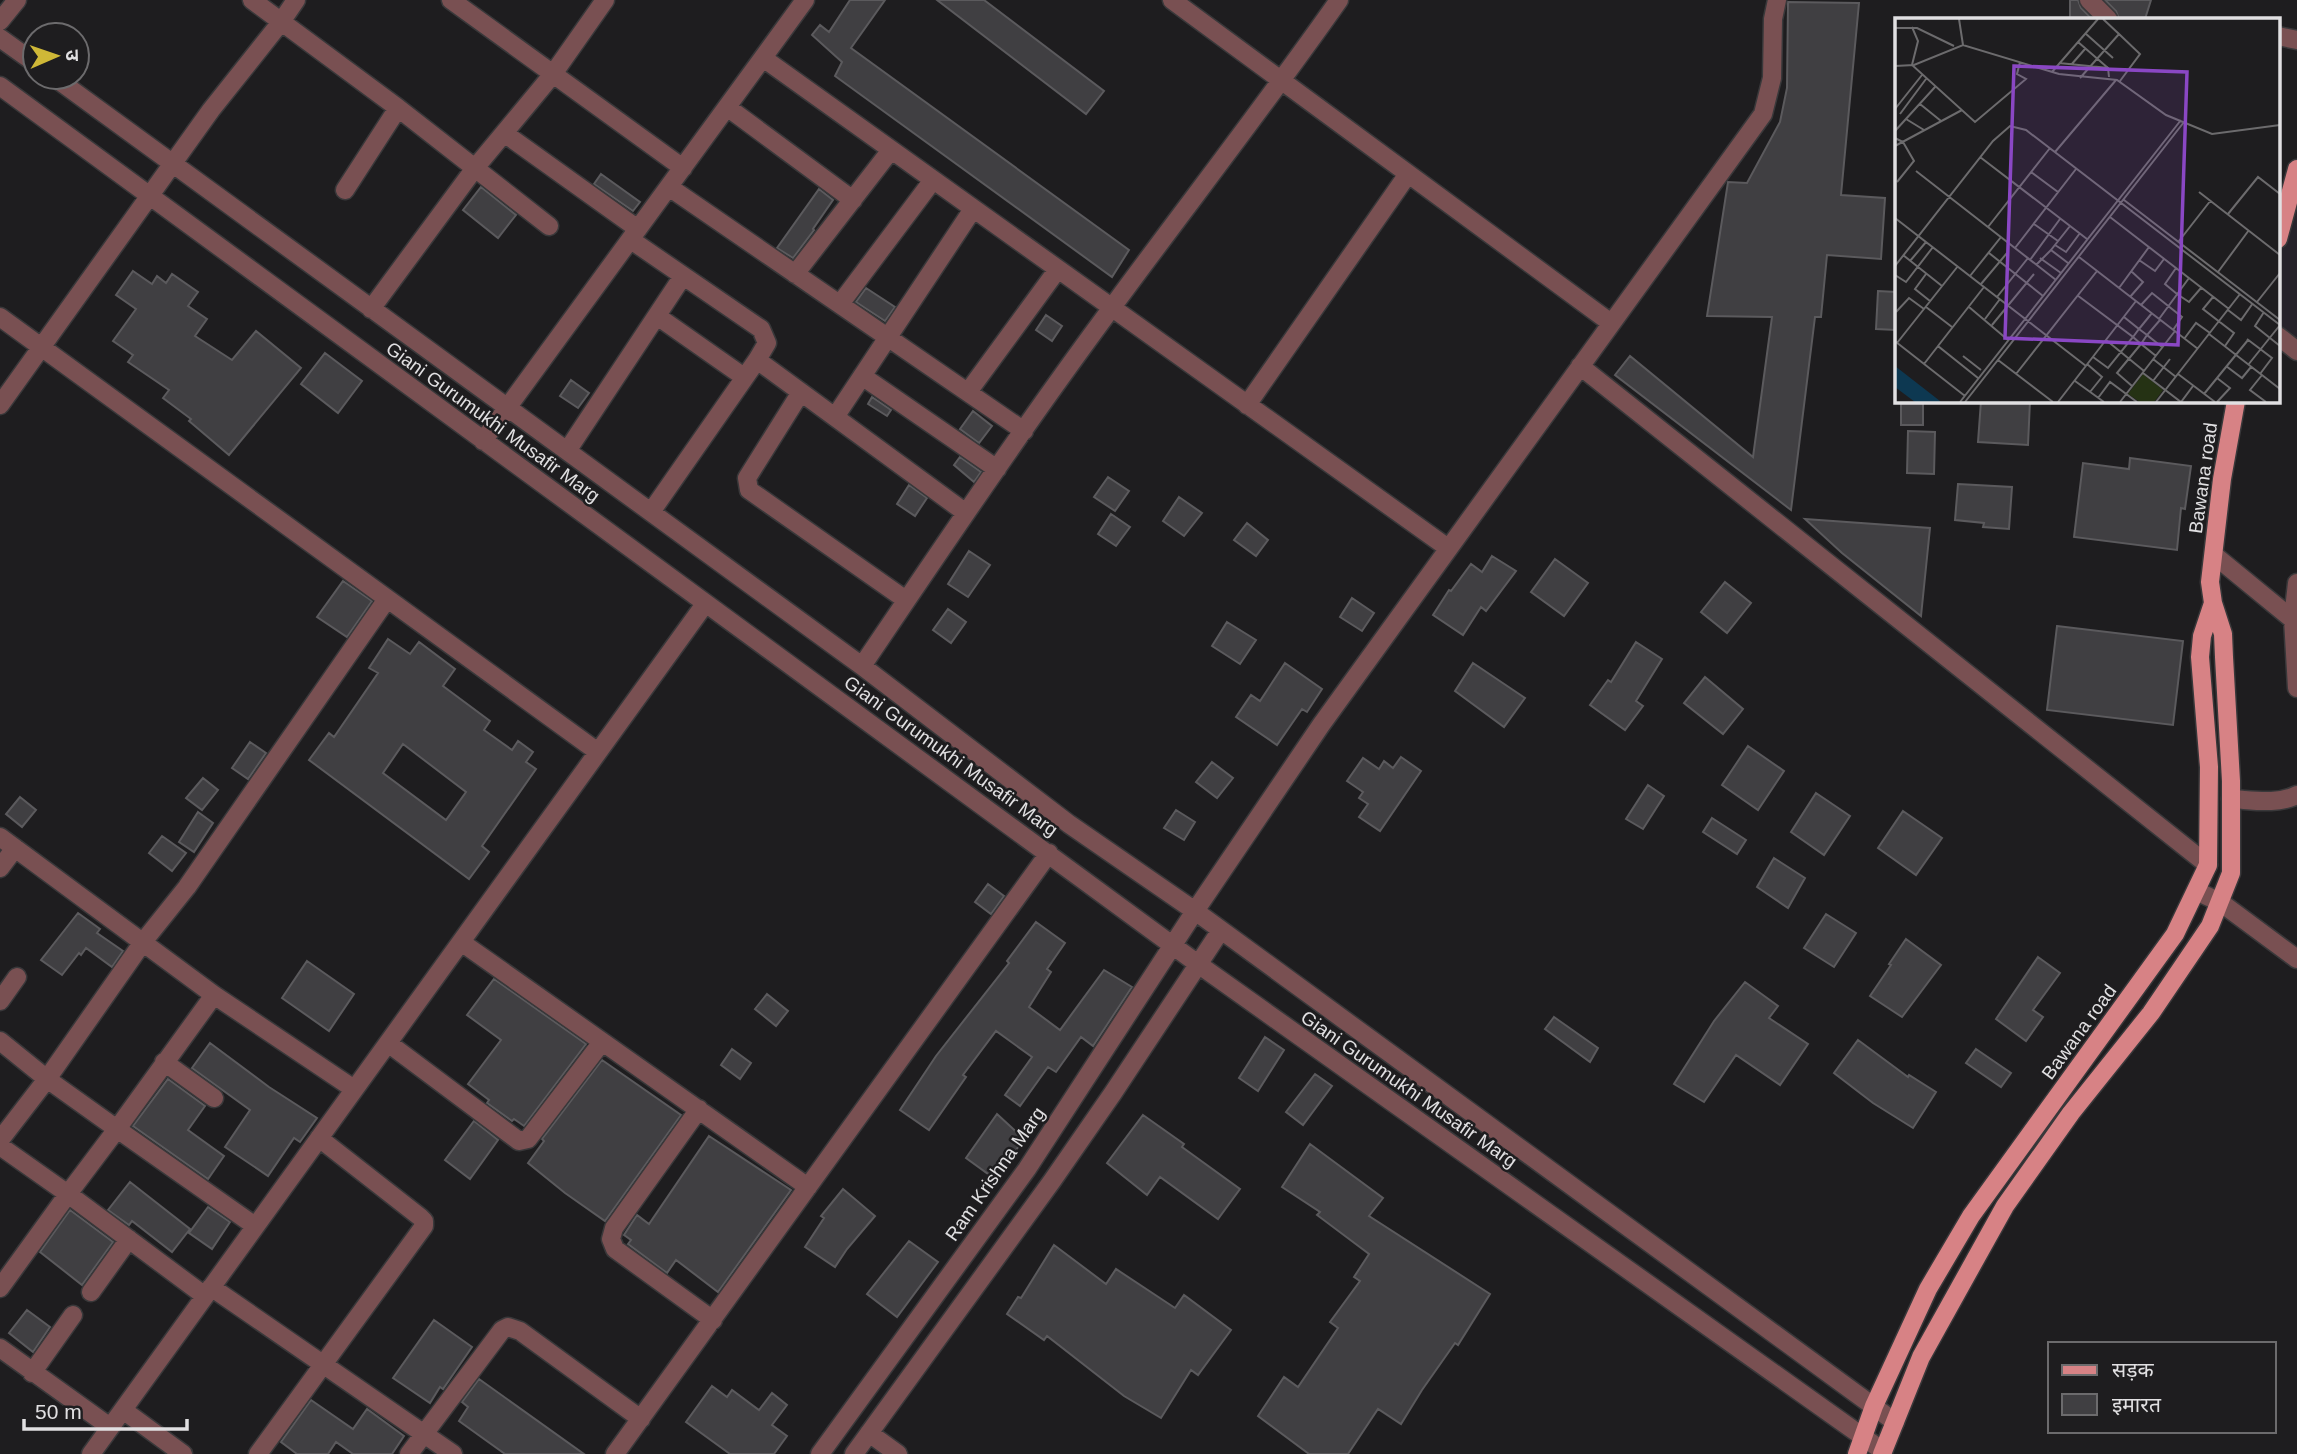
<svg xmlns="http://www.w3.org/2000/svg" width="2297" height="1454" font-family="Helvetica,'Noto Sans Devanagari',sans-serif">
<style>
.built{fill:#27232b}
.building{fill:#403f42;stroke:#5b5a5d;stroke-width:2;fill-rule:evenodd}
.lines{fill:none;stroke-linecap:round;stroke-linejoin:round}
.minor-casing{stroke:#39383a;stroke-width:21}
.major-casing{stroke:#39383a;stroke-width:21}
.minor{stroke:#795052;stroke-width:18}
.major{stroke:#d78285;stroke-width:18}
.labels{text-anchor:middle;dominant-baseline:central;stroke-width:5;stroke-linejoin:round;paint-order:stroke}
.street-label{font-size:19px;fill:#e1e0e2;stroke:#1e1d1f}
.inset-road{fill:none;stroke:#6c6b6d;stroke-width:2}
.view{fill:#8a47c4;fill-opacity:0.15;stroke:#8a47c4;stroke-width:3.5}
.inset-edge{fill:none;stroke:#e1e0e2;stroke-width:3.5}
</style>
<rect width="100%" height="100%" fill="#1e1d1f"/>
<path class="built" d="M2297,170V351L2278,336V241Z"/>
<path class="building" d="M850,0H885L851,48L1129,250L1112,277L835,76L842,62L812,35L820,25L829,32Z
M937,0H984L1104,91L1086,114Z
M2070,0H2078L2081,8L2092,19H2070Z
M2105,0H2151L2145,19H2119L2116,11Z
M1788,2L1859,3L1841,195L1885,198L1881,259L1827,255L1821,317H1815L1791,510L1615,375L1630,356L1753,457L1772,317L1707,316L1728,182L1747,183L1780,122L1787,88Z
M601,174L640,202L633,211L594,184Z
M481,187L516,215L498,238L463,210Z
M819,189L833,200L813,229L814,230L793,258L777,248Z
M133,271L152,284L157,276L166,283L172,274L198,292L188,306L207,319L195,336L232,360L256,331L301,368L229,455L189,421L191,419L163,398L169,390L128,362L133,355L113,341L136,309L116,295Z
M866,288L895,307L885,321L856,302Z
M1878,291L1896,292V330L1876,329Z
M1046,315L1062,326L1052,341L1036,330Z
M325,353L362,381L338,413L301,384Z
M571,380L589,393L578,408L560,396Z
M872,397L891,410L887,416L868,404Z
M1901,401H1923V425H1901Z
M1981,401H2030L2028,445L1978,442Z
M973,411L992,426L979,443L960,429Z
M1908,431L1935,432L1934,474L1907,473Z
M960,457L981,472L974,482L954,465Z
M2130,458L2191,466L2185,509L2181,508L2177,550L2074,537L2083,463L2129,469Z
M1108,477L1129,491L1115,511L1094,497Z
M1958,484L2012,487L2009,529L1983,527L1984,523L1955,520Z
M909,485L927,498L915,516L897,504Z
M1179,497L1202,513L1184,536L1163,521Z
M1111,514L1130,527L1116,546L1098,534Z
M1805,519L1930,528L1921,616L1842,553Z
M1247,523L1268,540L1256,556L1234,540Z
M969,551L990,565L968,597L948,584Z
M1492,556L1516,571L1486,611L1481,607L1463,635L1433,615L1449,590L1451,591L1471,564L1482,572Z
M1555,559L1588,583L1564,616L1531,592Z
M343,581L372,601L347,637L317,617Z
M1725,582L1751,603L1727,633L1701,612Z
M1352,598L1374,613L1362,631L1340,617Z
M948,609L966,622L951,643L933,630Z
M1227,622L1256,640L1240,664L1212,646Z
M2057,626L2183,641L2173,725L2047,710Z
M388,639L410,654L419,642L455,669L443,686L490,721L484,730L512,750L518,741L533,752L526,762L536,769L482,846L489,852L469,879L309,760L329,733L334,737L378,673L369,668ZM403,744L466,792L446,820L383,773Z
M1636,642L1662,659L1636,701L1643,706L1625,730L1590,705L1608,680L1611,682Z
M1285,663L1322,689L1307,712L1302,709L1277,745L1236,717L1251,695L1260,701Z
M1473,663L1525,698L1504,727L1455,691Z
M1705,677L1743,709L1723,734L1684,703Z
M250,742L266,753L248,779L232,768Z
M1748,746L1784,771L1758,810L1722,785Z
M1401,757L1421,771L1380,831L1359,817L1368,804L1359,798L1363,792L1347,781L1363,758L1379,769L1384,761L1393,768Z
M1212,762L1233,778L1217,798L1196,782Z
M203,778L218,790L202,810L186,798Z
M1648,785L1664,796L1643,829L1626,819Z
M1816,793L1850,816L1824,855L1791,832Z
M20,797L36,810L22,827L6,814Z
M1176,810L1195,822L1184,840L1164,828Z
M1903,811L1942,838L1916,875L1878,848Z
M198,812L213,823L194,852L179,842Z
M1712,818L1746,840L1737,854L1703,832Z
M162,836L186,853L172,871L149,853Z
M1774,858L1805,878L1788,908L1757,887Z
M988,884L1004,896L991,914L975,902Z
M78,913L100,929L97,933L123,951L112,967L86,948L81,955L79,953L62,975L41,960Z
M1826,914L1856,933L1834,967L1804,948Z
M1036,922L1065,943L1047,969L1051,972L1029,1007L1060,1030L1104,970L1132,987L1093,1046L1081,1037L1056,1072L1048,1067L1020,1106L1005,1095L1032,1057L996,1031L963,1075L966,1077L929,1130L900,1110L936,1056L1009,963L1007,961Z
M1906,939L1941,965L1902,1017L1870,996L1891,965L1889,964Z
M2038,957L2060,973L2033,1010L2043,1017L2026,1041L1996,1019Z
M307,961L354,994L329,1031L282,998Z
M494,979L586,1044L524,1126L514,1119L512,1121L487,1103L489,1100L468,1084L501,1040L467,1015Z
M1745,982L1778,1006L1769,1018L1808,1044L1780,1085L1736,1055L1704,1102L1674,1084L1714,1021Z
M767,994L788,1011L776,1026L755,1009Z
M1554,1017L1598,1048L1590,1062L1545,1029Z
M1265,1037L1284,1050L1258,1091L1239,1078Z
M1858,1040L1908,1077L1909,1075L1936,1092L1913,1128L1873,1103L1834,1073Z
M210,1043L269,1087L317,1118L300,1142L294,1138L268,1176L225,1147L250,1110L192,1068Z
M732,1049L751,1063L740,1079L721,1065Z
M1976,1049L2011,1073L2001,1087L1966,1063Z
M602,1060L681,1115L605,1221L565,1193L528,1163L544,1141L542,1139Z
M1315,1074L1332,1086L1303,1125L1286,1112Z
M168,1079L205,1106L188,1130L224,1156L208,1179L133,1126Z
M997,1114L1024,1139L995,1179L966,1158Z
M1143,1115L1184,1144L1182,1147L1240,1189L1218,1219L1160,1177L1147,1195L1107,1163Z
M474,1121L498,1140L470,1179L445,1160Z
M709,1136L791,1190L718,1292L676,1260L667,1273L628,1244L631,1240L624,1235L637,1215L649,1224Z
M1310,1144L1383,1198L1369,1216L1490,1294L1458,1345L1455,1343L1422,1390L1401,1424L1378,1409L1348,1454H1309L1258,1416L1284,1377L1298,1387L1338,1328L1330,1322L1360,1281L1354,1277L1369,1254L1317,1215L1320,1212L1282,1187Z
M130,1182L190,1229L172,1252L132,1221L129,1225L108,1210Z
M843,1189L875,1216L847,1249L835,1267L805,1247L824,1218L821,1216Z
M208,1207L230,1222L212,1249L189,1233Z
M70,1210L113,1242L82,1285L40,1252Z
M909,1241L938,1262L897,1317L867,1294Z
M1054,1245L1106,1284L1116,1269L1175,1308L1184,1295L1231,1330L1198,1375L1191,1370L1161,1418L1124,1396L1047,1336L1044,1340L1007,1314L1018,1297L1021,1298Z
M27,1310L50,1327L33,1352L9,1333Z
M434,1320L472,1347L443,1389L440,1387L430,1403L393,1378Z
M479,1379L584,1454H505L459,1421L468,1407L462,1402Z
M712,1386L727,1397L732,1390L759,1410L772,1393L787,1405L772,1425L787,1436L774,1454H730L686,1422Z
M311,1400L353,1429L367,1409L404,1436L392,1454H353L336,1442L328,1454H297L281,1442Z"/>
<g class="lines">
<g class="minor-casing">
<path id="minor" d="M252,0L398,108L549,226
M451,0L683,168
M1172,0L1611,323
M2089,0L2108,19
M0,21L17,0
M2278,36L2297,40
M0,38L35,63
M763,58L1448,548
M54,77L862,666L1069,824L1195,911L1895,1422
M0,86L1198,964L1883,1451
M727,107L853,200
M504,133L638,229
M669,187L1024,431
M345,190L398,108
M631,240L761,329L767,343L757,360
M795,274L891,150
M840,304L933,180
M371,309L475,168L553,74L605,0
M657,316L744,377
M0,317L598,752
M2278,336L2297,351
M1580,366L2208,865
M862,376L997,469
M801,392L747,478L749,490L906,600
M968,392L1058,269
M0,405L211,110L281,22L296,0
M1247,405L1408,174
M835,417L973,209
M483,441L805,0
M567,451L683,276
M651,512L757,360L966,513
M2214,555L2297,623
M2297,583L2293,619L2297,688
M862,666C944,545 1026,423 1113,306C1188,204 1266,104 1339,0
M2231,799C2252,800 2277,805 2297,795
M0,837L214,995L354,1089
M0,868L15,848
M2196,891L2220,902L2297,959
M461,942L808,1187
M214,995L117,1129L255,1226
M0,1001L17,977
M0,1041L47,1079L143,942L187,887L387,599
M388,1043L519,1141L528,1139L602,1042
M164,1062L214,1098
M699,1109L614,1228L611,1239L615,1249L713,1320
M0,1140L47,1079L117,1129L68,1194L0,1146
M211,1287L453,1454
M0,1288L68,1194L205,1296
M91,1292L129,1239
M0,1348L110,1427
M32,1373L73,1315
M123,1410L183,1454
M869,1433L898,1454
M91,1454L705,604
M258,1454L424,1226V1221L420,1217L319,1138
M409,1454L502,1330L508,1327L520,1331L641,1419
M615,1454L1049,853
M820,1454L1027,1169L1195,911L1321,725L1763,114L1772,78L1773,19L1777,0
M854,1454L1052,1181L1113,1093L1221,930"/>
</g>
<g class="major-casing">
<path id="major" d="M2278,239L2297,169
M1857,1454L1874,1406L1928,1289L1971,1216L2175,934L2208,865L2209,767L2200,657L2202,636L2213,603
M1882,1454L1921,1357L2005,1206L2071,1113L2151,1013L2210,926L2231,873V781L2224,657L2223,634L2213,603L2210,582L2222,479L2236,401"/>
</g>
<use href="#minor" class="minor"/>
<use href="#major" class="major"/>
</g>
<g class="labels">
<g class="street-label">
<text transform="translate(493 422) rotate(36)">Giani Gurumukhi Musafir Marg</text>
<text transform="translate(2203 478) rotate(-82)">Bawana road</text>
<text transform="translate(951 756) rotate(36)">Giani Gurumukhi Musafir Marg</text>
<text transform="translate(2079 1032) rotate(-54)">Bawana road</text>
<text transform="translate(1409 1089) rotate(35)">Giani Gurumukhi Musafir Marg</text>
<text transform="translate(995 1174) rotate(-55)">Ram Krishna Marg</text>
</g>
</g>
<g transform="translate(1895 18)">
<rect width="385" height="385" fill="#1e1d1f"/>
<path d="M248,356L268,372L259,384H245L233,376Z" fill="#253214"/>
<path d="M0,348L45,383L46,384H20L0,369Z" fill="#0d3851"/>
<path class="inset-road" d="M64,1L68,27M208,1L224,16M17,9L23,23L17,47L80,104L131,61L122,56L125,44M0,10H22L59,28M190,15L218,40M183,24L213,50M164,45L213,50L214,59M176,47L190,31M0,48L19,47L68,27L164,56L222,62L271,97L317,116L385,107M157,54L203,1M185,60L224,16L245,36L225,63M25,86L46,103M0,91L27,57M5,96L31,61M11,101L29,112M0,113L40,69M0,120L8,124L19,143L2,164M0,128L67,92M160,134L221,62M85,139L192,221M21,153L161,262M136,154L163,174M304,174L385,237M229,182L385,302M333,196L363,159L385,176M215,199L334,291M0,200L191,348M139,206L163,223M93,209L155,130M284,223L316,182M160,227L171,234L185,215M120,230L181,151M94,235L148,278M8,237L47,268M184,239L303,331M145,240L166,255M135,242L165,201M244,242L260,253L269,241M15,243L31,224M173,245L156,232L175,208M141,247L156,232M0,248L98,123L115,108L131,112L385,307M281,250L270,266L282,276L294,284L306,270M323,254L354,212M31,256L20,271L35,283M0,257L11,264L38,229M75,258L106,219M86,266L112,235M224,270L254,229M182,277L238,319L213,350L198,339M102,279L133,240M235,279L248,264L236,253M318,279L308,291L339,315L330,328M362,284L385,255M246,287L257,275L287,299L278,312M31,289L57,309M74,289L113,322M333,292L346,302L358,285M1,294L14,280L29,291M369,294L360,308L385,328M229,299L244,311L257,295M90,301L105,281M264,301L294,260M265,302L252,317L267,329M97,307L139,256M244,311L252,317L246,326L238,319ZM314,316L385,371M289,321L301,305L315,315M352,321L377,340L365,356M211,322L249,353M1,324L70,378M2,325L63,248M68,338L86,352M258,341L281,359M103,342L158,384M29,346L43,328M192,346L207,359L195,374M353,347L385,307M331,348L347,360L356,349M248,355L286,384L298,368M121,356L202,253M283,356L320,384M367,357L355,372L371,384M83,360L43,328L89,269M322,360L335,370L322,384M180,363L209,384M258,363L275,341M237,368L222,355L246,326L261,338M309,376L353,322M203,380L215,364L242,384M65,384L286,102M70,384L289,104M163,384L241,283M225,384L280,313M261,384L345,276"/>
<path class="view" d="M119,48L292,54L283,327L110,320Z"/>
<rect width="385" height="385" class="inset-edge"/>
</g>
<rect x="2048" y="1342" width="228" height="91" fill="#1e1d1f" stroke="#6c6b6d" stroke-width="2"/>
<rect x="2062" y="1365" width="35" height="10" fill="#d78285" stroke="#6c6b6d" stroke-width="2"/>
<text x="2112" y="1377" font-size="21" fill="#e1e0e2">सड़क</text>
<rect x="2062" y="1394" width="35" height="21" fill="#403f42" stroke="#6c6b6d" stroke-width="2"/>
<text x="2112" y="1412" font-size="21" fill="#e1e0e2">इमारत</text>
<g transform="translate(56 56) rotate(88)"><circle r="33" fill="#1e1d1f" stroke="#6c6b6d" stroke-width="2"/>
<path d="M0-5L12 26L0 18L-12 26Z" fill="#cfb837"/>
<text y="-10" font-size="19" font-weight="bold" text-anchor="middle" fill="#e1e0e2">उ</text>
</g>
<path d="M24 1419v10h163v-10" fill="none" stroke="#e1e0e2" stroke-width="3.5"/>
<text x="35" y="1419" font-size="21" fill="#e1e0e2" stroke="#1e1d1f" stroke-width="5" paint-order="stroke">50 m</text>
</svg>
